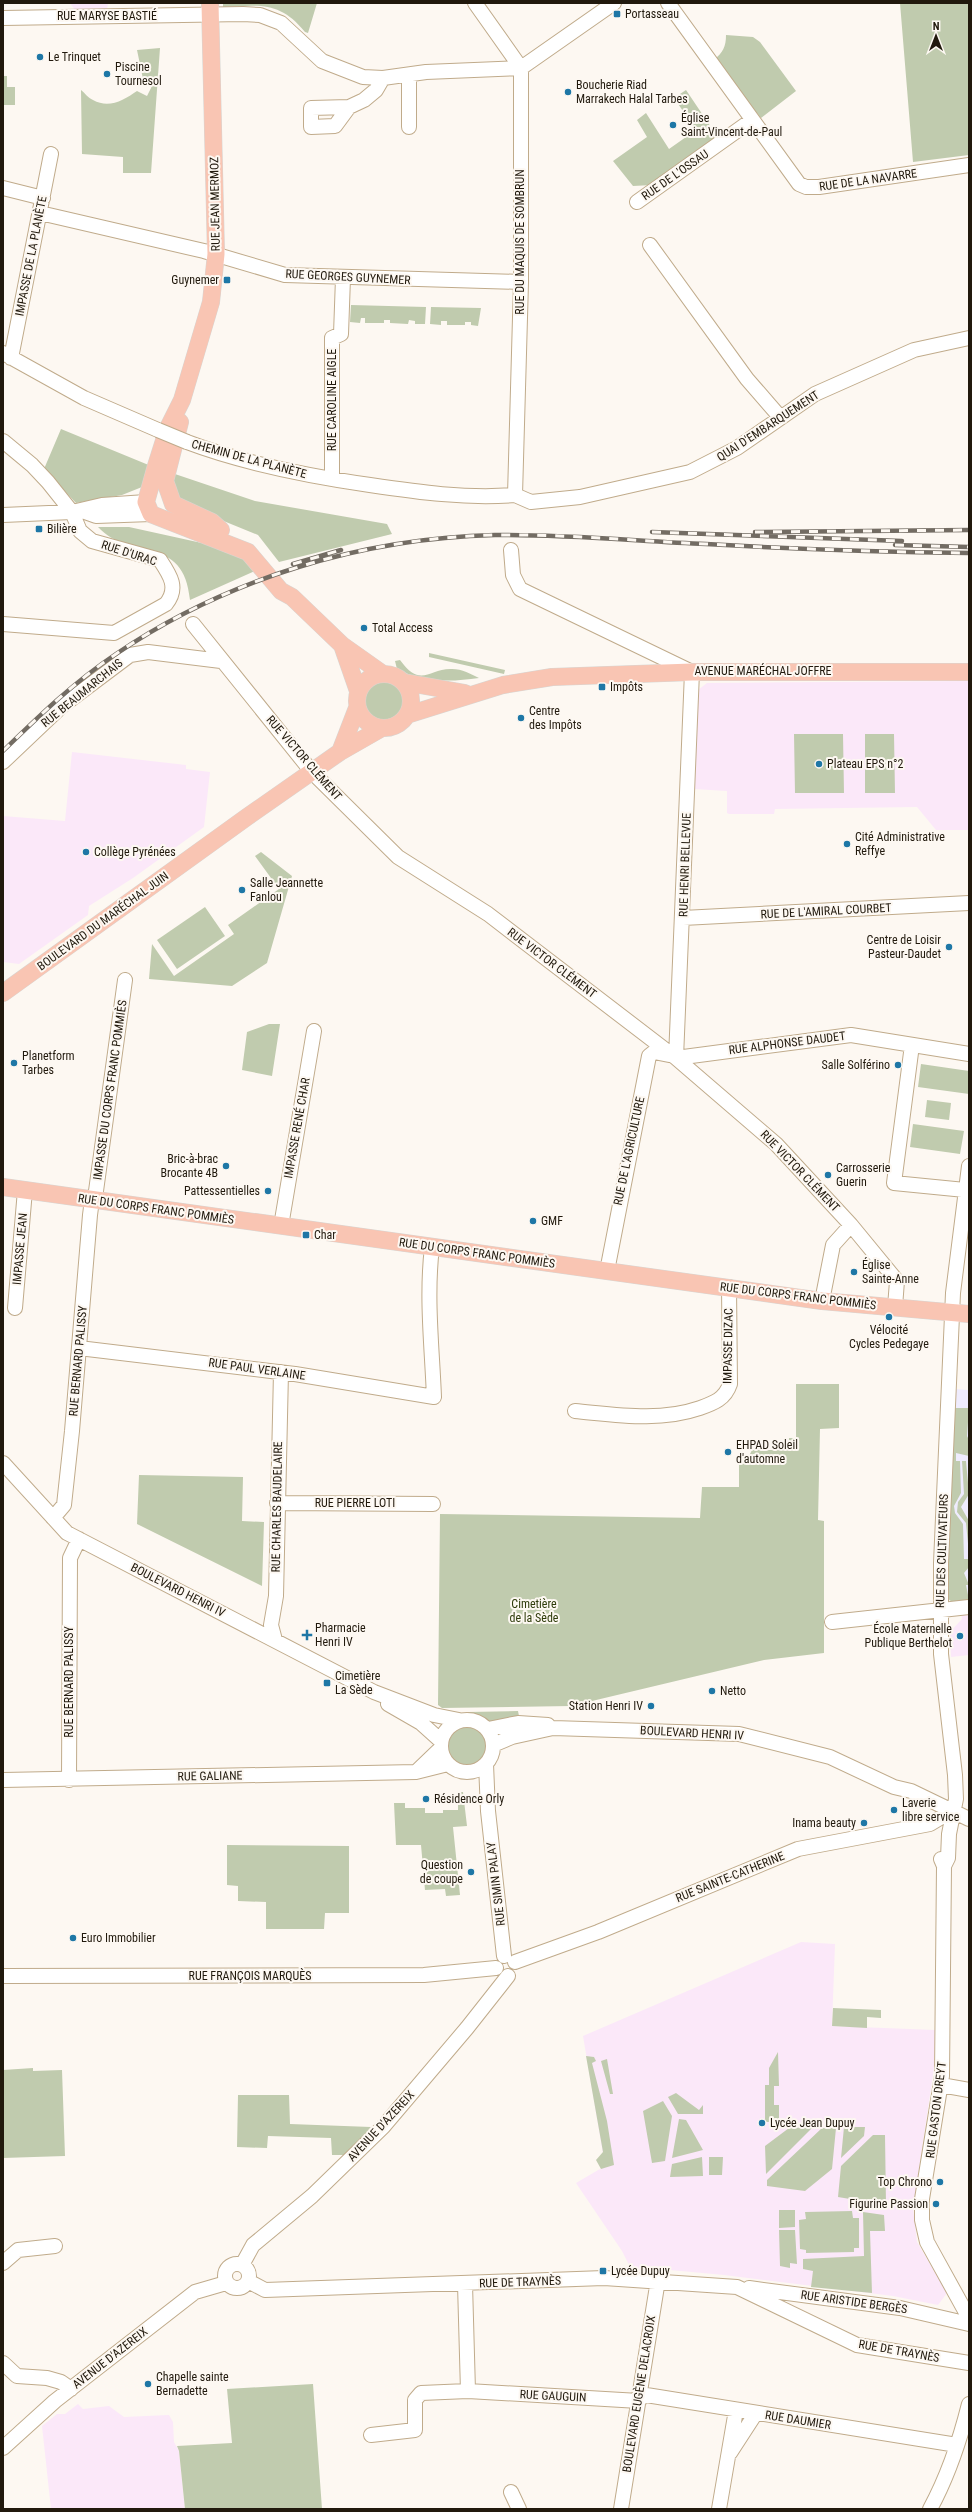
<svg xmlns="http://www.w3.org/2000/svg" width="972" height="2512" font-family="'Roboto Condensed',sans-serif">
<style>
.education{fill:#fbe8f9}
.medical{fill:#efecfe}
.green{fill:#c0cbae}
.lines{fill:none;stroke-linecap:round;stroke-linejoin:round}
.minor-casing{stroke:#c0ab8b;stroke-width:16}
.major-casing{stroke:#d7d6d3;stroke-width:18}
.minor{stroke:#fff;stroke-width:14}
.major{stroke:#f9c5b3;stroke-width:17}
.rail-casing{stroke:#736c63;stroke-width:4.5}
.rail{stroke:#fdf8f2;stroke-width:3;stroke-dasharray:9;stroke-linecap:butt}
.minor-bridge-casing{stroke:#c0ab8b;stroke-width:16;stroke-linecap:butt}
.minor-bridge{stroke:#fff;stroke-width:14}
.poi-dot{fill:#1e77a6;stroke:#fdf8f2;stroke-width:1.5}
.labels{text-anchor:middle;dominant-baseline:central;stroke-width:4;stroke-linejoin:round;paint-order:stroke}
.poi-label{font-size:12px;fill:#21190d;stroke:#fdf8f2;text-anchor:start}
.street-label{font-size:12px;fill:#21190d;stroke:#fdf8f2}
.park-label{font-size:12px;fill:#2f3c0b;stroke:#fdf8f2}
</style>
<rect width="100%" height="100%" fill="#fdf8f2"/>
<path class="education" d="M70,3H199V4H108L107,9L75,10Z
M969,681V830H936L917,807L775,809L774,814H729L727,813V791L694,789L698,690L707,683Z
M72,752L186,765V769L210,772L204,827L133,878L89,906L88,915L19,964L3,962V816L65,821Z
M969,1612V1655L951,1657L950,1632L962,1619L961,1613Z
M801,1942L835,1944L832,2026L936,2030L934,2068L913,2208L917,2242L947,2293L938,2305L893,2296L724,2275L659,2269L632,2271L622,2251L576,2183L605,2166L583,2036Z
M78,2404L83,2409L109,2406L124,2417L169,2415L173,2422L174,2442L179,2451L185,2509H51L42,2426L57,2414H65Z"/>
<path class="medical" d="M955,1389L968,1390L969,1394V1600L952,1602Z"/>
<path class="green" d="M223,3H317L308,33L305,32C280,1 260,5 223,7Z
M900,3H969V155L913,162Z
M726,35L753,37L760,42L796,91L761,118L714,60C723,52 726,47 726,35Z
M160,48L151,173H123V157L82,154L81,90C85,93 88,98 93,100C109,109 124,100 137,91L147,96L153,84L143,79L137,50Z
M3,76H7V87H15V105H3Z
M686,90L717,136L652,185L633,186L613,161L647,137L637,120L646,113L669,149L696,130L674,98Z
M351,305L426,307L425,324H415V321L409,320L408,324L390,323V320H384V323H365V318H361L360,323L350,322Z
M431,307L481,308L478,326L471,325V322H465V325H447V321H441V325L430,324Z
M61,429L151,466L142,487L122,495L76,503L44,469Z
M172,473L255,501L387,524L392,534L279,562L258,535L182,504L173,492Z
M98,527H129L220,547L244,555L257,570L190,600C184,533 130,562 98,527Z
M429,653L505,670L504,674L429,657Z
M400,660C421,689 429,668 452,669C462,669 471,674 479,678C451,682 423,683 397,669L395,661Z
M363 701a21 21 0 1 1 42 0a21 21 0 1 1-42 0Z
M794,734H843L844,793H795Z
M865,734H894L895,793H865Z
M261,852L292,876L267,963L232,986L149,979L152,944L174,976L234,934L228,925L279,889L255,856Z
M205,907L225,936L177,969L157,940Z
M269,1024H280L272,1076L242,1070L247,1032Z
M921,1064L969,1071V1094L918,1087Z
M927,1100L951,1103L949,1120L925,1117Z
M913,1124L964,1131L960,1154L910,1147Z
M796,1384H839V1428L820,1429L818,1520L824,1521V1653L764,1660L571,1706L442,1708L438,1705L440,1514L700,1518L702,1487H739V1462L749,1456L752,1450H789V1438H796Z
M954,1408H969L967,1436L969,1440V1456L956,1453V1461H960L961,1493L954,1506L955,1513L963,1524L964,1559H969V1567L964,1573L969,1585H966L969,1600L952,1602L947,1598Z
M962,1461H966L969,1494L961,1507L969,1521V1554L966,1523L957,1512L958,1502L964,1494Z
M139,1475L243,1477L242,1521L264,1522L262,1586L137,1524Z
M518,1711L519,1716L489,1723L481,1717L468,1714V1712Z
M446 1746a22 22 0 1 1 44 0a22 22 0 1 1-44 0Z
M458,1792H463L467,1826L453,1827L460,1895L446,1896L445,1889L425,1890L421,1845H396L394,1803H405V1808H425V1813H443V1810H458Z
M227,1845L349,1846V1913H325L324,1929H266V1902L238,1901V1886L227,1885Z
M833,2008L881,2010V2018L867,2017V2028L832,2026Z
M778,2052L779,2086H774V2105H779V2122H765V2085H769V2068Z
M586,2056L594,2057L596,2061L592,2063L607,2121L614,2165L601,2169L596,2160L603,2152Z
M607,2059L613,2094H610L601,2061Z
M33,2068V2071L62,2070L65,2156L3,2158V2070Z
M676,2093L699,2110L703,2105V2114H678L668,2097Z
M238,2095H289L290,2124L371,2127L346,2155H332L331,2138L268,2136L267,2148L237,2147Z
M663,2101L672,2116L665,2161L652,2163L643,2111Z
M679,2119L686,2120L703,2150L672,2158Z
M813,2127L766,2174L765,2146L789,2128Z
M844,2127H865L864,2136L841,2158Z
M822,2128H836L832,2169L805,2191L767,2186V2180Z
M873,2135H885L886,2205L838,2197L841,2166Z
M702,2157L703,2176L670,2177L672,2164Z
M709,2157H723L722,2175H709Z
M779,2210H795V2227L779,2228Z
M852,2211L853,2218H859V2248H854V2252L806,2253V2250L800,2249L799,2220L806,2219L805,2212Z
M863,2212L884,2215L885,2231H870L872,2293L811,2287L813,2271L803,2269V2259L864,2256Z
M779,2230H795L797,2264L790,2263V2268L780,2266Z
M313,2384L322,2509H185L179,2451L177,2446L232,2443L227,2389Z"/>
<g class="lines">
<g class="minor-casing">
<path id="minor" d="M475,3L521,68V282L515,495
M668,3L799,184L806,187H819L969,165
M3,18L243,14L260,15L281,23L322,61L363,77L383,78L426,72L521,68
M521,68L614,3
M349,107L311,108V127L335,126L349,107L364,100L376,90L383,78
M409,127V75
M3,188L43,198
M637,202L752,120
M40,213L204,251L285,275L521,282
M650,245L747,379L780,417
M3,353L84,398L158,430
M11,358L51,154
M3,441L32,465L48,482L72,512L80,531L92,541L160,560C170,575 179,588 166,604L114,633L3,624
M187,442C245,464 308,476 370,485C418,492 466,499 515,495
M332,479V338L341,334L343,278
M515,495L531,502L580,497L690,472L737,448L815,394L914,350L969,338
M82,511L96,516L151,514
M3,515L72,512L102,505L146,502
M511,550L513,575L520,589L692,672L676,1058
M193,624L312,772L398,857L488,914L676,1058L776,1144L851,1225L897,1281L895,1307
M3,762L62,706L130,655L148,652L221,661
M683,918L969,903
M912,1045L894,1183L965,1190
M676,1058L851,1035L969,1054
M281,1226L314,1031
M607,1271L649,1056L654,1052L669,1055
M822,1301L833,1245L851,1225
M15,1308L25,1190
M79,1348L295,1374L434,1397C432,1347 426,1297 432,1247
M575,1411C618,1415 659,1422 700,1408C714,1403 725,1399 730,1384L729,1287
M3,1463L67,1533L374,1692L434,1715L459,1720
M277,1503L433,1504
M53,1518L64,1505L72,1431L90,1215L92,1200L96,1191L125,980
M832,1622L969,1607
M275,1640L271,1625L276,1596L281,1372
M388,1704L421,1723L441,1741
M441 1746a26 26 0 1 1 52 0a26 26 0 1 1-52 0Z
M488,1729L518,1723L548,1725
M493,1745L512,1737L553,1728L739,1734L830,1757L894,1787L911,1791L969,1819
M486,1764L488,1811L504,1956
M416,1772L441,1748
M3,1780L416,1772L448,1764
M69,1780L70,1558L79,1539
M941,1859L944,1866L942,2076L922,2199V2220L927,2242L969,2318
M944,1866L948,1858L949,1834L956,1799L955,1775L941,1654V1563L953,1293L969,1166
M515,1962L598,1932L798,1849L930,1824L950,1812
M3,1976L424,1975L496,1968
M941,2085L969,2090
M3,2263L18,2250L55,2246
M225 2276a12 12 0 1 1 24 0a12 12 0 1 1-24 0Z
M242,2265L253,2245L312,2196L383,2127L467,2028L508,1976
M248,2281L265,2290L604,2278L737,2287L857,2345L969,2363
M465,2284L468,2391L639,2401
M749,2288L900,2308L969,2324
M3,2363L17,2376L47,2378L61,2382L71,2389
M640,2394L957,2445
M371,2435L415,2430V2400L421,2393L468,2391
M3,2448L55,2401L195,2292L226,2283
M730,2453L756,2413
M511,2492L519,2509
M621,2509L658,2280
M719,2509L736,2410
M930,2509C948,2476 960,2440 969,2404"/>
</g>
<g class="major-casing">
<path id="major" d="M210,3L216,254L211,302L182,400L168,428L156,466L146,502L151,514L248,552L281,591L292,597L342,645L383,674
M180,422L165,481L173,504L212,522L221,530
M342,645L358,691
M357 701a27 27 0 1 1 54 0a27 27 0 1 1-54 0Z
M403,682L465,693
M407,715L503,685L552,677L692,672H969
M340,752L357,708
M3,993L247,817L340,752L382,728
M3,1187L822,1301L969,1314"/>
</g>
<use href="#minor" class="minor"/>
<use href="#major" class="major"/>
<g class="rail-casing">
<path id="rail" d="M652,532L902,541
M755,532L969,530
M895,545L969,547
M293,564L341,550
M3,751C39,716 74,682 116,654C226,579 362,538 495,535C565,534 636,541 706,544C794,549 882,552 969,553"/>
</g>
<use href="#rail" class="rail"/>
<g class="minor-bridge-casing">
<path id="minor-bridge" d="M158,430L187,442"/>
</g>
<use href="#minor-bridge" class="minor-bridge"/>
</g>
<g class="poi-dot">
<rect x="613" y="10" width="8" height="8" rx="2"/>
<circle cx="40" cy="57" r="4"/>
<circle cx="107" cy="74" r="4"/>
<circle cx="568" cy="92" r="4"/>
<circle cx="673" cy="125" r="4"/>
<rect x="223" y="276" width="8" height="8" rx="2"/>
<rect x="35" y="525" width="8" height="8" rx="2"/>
<circle cx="364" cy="628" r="4"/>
<rect x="598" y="683" width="8" height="8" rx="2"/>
<circle cx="521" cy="718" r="4"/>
<circle cx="819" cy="764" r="4"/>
<circle cx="847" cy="844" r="4"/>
<circle cx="86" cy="852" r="4"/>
<circle cx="242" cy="890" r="4"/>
<circle cx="949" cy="947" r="4"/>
<circle cx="14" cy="1063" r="4"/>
<circle cx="898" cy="1065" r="4"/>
<circle cx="226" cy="1166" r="4"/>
<circle cx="828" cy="1175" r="4"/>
<circle cx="268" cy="1191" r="4"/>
<circle cx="533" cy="1221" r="4"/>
<rect x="302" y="1231" width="8" height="8" rx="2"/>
<circle cx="854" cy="1272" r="4"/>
<circle cx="889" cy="1317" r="4"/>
<circle cx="728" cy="1452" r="4"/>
<path d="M305 1629h4v4h4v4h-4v4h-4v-4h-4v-4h4z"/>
<circle cx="960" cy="1636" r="4"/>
<rect x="323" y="1679" width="8" height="8" rx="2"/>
<circle cx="712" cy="1691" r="4"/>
<circle cx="651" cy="1706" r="4"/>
<circle cx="426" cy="1799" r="4"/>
<circle cx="894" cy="1810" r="4"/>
<circle cx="864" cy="1823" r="4"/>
<circle cx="471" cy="1872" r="4"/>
<circle cx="73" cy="1938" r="4"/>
<circle cx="762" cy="2123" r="4"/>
<circle cx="940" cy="2182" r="4"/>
<circle cx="936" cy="2204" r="4"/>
<rect x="599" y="2267" width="8" height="8" rx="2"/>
<circle cx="148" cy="2384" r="4"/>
</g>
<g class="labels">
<g class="poi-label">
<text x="625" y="14">Portasseau</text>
<text x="48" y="57">Le Trinquet</text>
<text x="115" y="67">Piscine<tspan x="115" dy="14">Tournesol</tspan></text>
<text x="576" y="85">Boucherie Riad<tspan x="576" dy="14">Marrakech Halal Tarbes</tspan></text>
<text x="681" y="118">Église<tspan x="681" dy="14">Saint-Vincent-de-Paul</tspan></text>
<text x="219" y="280" text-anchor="end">Guynemer</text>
<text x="47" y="529">Bilière</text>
<text x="372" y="628">Total Access</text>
<text x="610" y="687">Impôts</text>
<text x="529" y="711">Centre<tspan x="529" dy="14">des Impôts</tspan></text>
<text x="827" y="764">Plateau EPS n°2</text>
<text x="855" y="837">Cité Administrative<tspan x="855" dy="14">Reffye</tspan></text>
<text x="94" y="852">Collège Pyrénées</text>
<text x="250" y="883">Salle Jeannette<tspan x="250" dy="14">Fanlou</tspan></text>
<text x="941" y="940" text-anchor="end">Centre de Loisir<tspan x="941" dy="14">Pasteur-Daudet</tspan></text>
<text x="22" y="1056">Planetform<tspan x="22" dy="14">Tarbes</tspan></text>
<text x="890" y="1065" text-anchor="end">Salle Solférino</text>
<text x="218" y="1159" text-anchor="end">Bric-à-brac<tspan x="218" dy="14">Brocante 4B</tspan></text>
<text x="836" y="1168">Carrosserie<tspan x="836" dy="14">Guerin</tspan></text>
<text x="260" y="1191" text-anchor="end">Pattessentielles</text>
<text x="541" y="1221">GMF</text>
<text x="314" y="1235">Char</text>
<text x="862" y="1265">Église<tspan x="862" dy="14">Sainte-Anne</tspan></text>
<text x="889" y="1330" text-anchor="middle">Vélocité<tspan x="889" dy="14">Cycles Pedegaye</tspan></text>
<text x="736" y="1445">EHPAD Soleil<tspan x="736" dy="14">d'automne</tspan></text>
<text x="315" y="1628">Pharmacie<tspan x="315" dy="14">Henri IV</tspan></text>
<text x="952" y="1629" text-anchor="end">École Maternelle<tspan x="952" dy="14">Publique Berthelot</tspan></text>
<text x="335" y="1676">Cimetière<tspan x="335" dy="14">La Sède</tspan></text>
<text x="720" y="1691">Netto</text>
<text x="643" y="1706" text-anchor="end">Station Henri IV</text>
<text x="434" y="1799">Résidence Orly</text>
<text x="902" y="1803">Laverie<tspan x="902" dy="14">libre service</tspan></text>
<text x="856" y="1823" text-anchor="end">Inama beauty</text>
<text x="463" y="1865" text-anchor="end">Question<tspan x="463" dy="14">de coupe</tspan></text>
<text x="81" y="1938">Euro Immobilier</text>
<text x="770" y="2123">Lycée Jean Dupuy</text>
<text x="932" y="2182" text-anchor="end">Top Chrono</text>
<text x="928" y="2204" text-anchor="end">Figurine Passion</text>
<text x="611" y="2271">Lycée Dupuy</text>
<text x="156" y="2377">Chapelle sainte<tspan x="156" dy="14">Bernadette</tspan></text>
</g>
<g class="street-label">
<text x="107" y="16">RUE MARYSE BASTIÉ</text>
<text transform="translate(675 175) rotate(-35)">RUE DE L'OSSAU</text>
<text transform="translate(868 180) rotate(-8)">RUE DE LA NAVARRE</text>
<text transform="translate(215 204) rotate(-91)">RUE JEAN MERMOZ</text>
<text transform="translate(520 242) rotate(-90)">RUE DU MAQUIS DE SOMBRUN</text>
<text transform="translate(31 256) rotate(-79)">IMPASSE DE LA PLANÈTE</text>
<text transform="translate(348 277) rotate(3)">RUE GEORGES GUYNEMER</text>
<text transform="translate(332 400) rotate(-90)">RUE CAROLINE AIGLE</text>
<text transform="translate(768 426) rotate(-33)">QUAI D'EMBARQUEMENT</text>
<text transform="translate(249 459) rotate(15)">CHEMIN DE LA PLANÈTE</text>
<text transform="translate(129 553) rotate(18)">RUE D'URAC</text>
<text x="763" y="671">AVENUE MARÉCHAL JOFFRE</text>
<text transform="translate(82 693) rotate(-39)">RUE BEAUMARCHAIS</text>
<text transform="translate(304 758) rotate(49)">RUE VICTOR CLÉMENT</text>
<text transform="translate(685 865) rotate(-88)">RUE HENRI BELLEVUE</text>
<text transform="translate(826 911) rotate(-3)">RUE DE L'AMIRAL COURBET</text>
<text transform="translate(103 921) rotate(-36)">BOULEVARD DU MARÉCHAL JUIN</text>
<text transform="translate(552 963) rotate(37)">RUE VICTOR CLÉMENT</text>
<text transform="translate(787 1043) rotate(-7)">RUE ALPHONSE DAUDET</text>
<text transform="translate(110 1090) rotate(-82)">IMPASSE DU CORPS FRANC POMMIÈS</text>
<text transform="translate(297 1128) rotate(-80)">IMPASSE RENÉ CHAR</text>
<text transform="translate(629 1151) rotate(-78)">RUE DE L'AGRICULTURE</text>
<text transform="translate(800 1171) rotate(46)">RUE VICTOR CLÉMENT</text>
<text transform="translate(156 1209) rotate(8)">RUE DU CORPS FRANC POMMIÈS</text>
<text transform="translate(20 1249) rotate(-85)">IMPASSE JEAN</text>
<text transform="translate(477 1253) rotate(8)">RUE DU CORPS FRANC POMMIÈS</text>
<text transform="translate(798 1296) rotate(7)">RUE DU CORPS FRANC POMMIÈS</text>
<text transform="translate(728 1346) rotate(-89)">IMPASSE DIZAC</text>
<text transform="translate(78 1361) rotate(-85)">RUE BERNARD PALISSY</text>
<text transform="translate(257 1369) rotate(8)">RUE PAUL VERLAINE</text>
<text x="355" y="1503">RUE PIERRE LOTI</text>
<text transform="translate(277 1507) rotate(-89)">RUE CHARLES BAUDELAIRE</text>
<text transform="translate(942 1551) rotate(-88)">RUE DES CULTIVATEURS</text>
<text transform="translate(178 1590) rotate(27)">BOULEVARD HENRI IV</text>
<text transform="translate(69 1682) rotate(-90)">RUE BERNARD PALISSY</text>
<text transform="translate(692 1733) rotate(3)">BOULEVARD HENRI IV</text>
<text transform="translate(210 1776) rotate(-1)">RUE GALIANE</text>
<text transform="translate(730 1877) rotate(-22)">RUE SAINTE-CATHERINE</text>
<text transform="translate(496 1884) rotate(-97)">RUE SIMIN PALAY</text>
<text x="250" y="1976">RUE FRANÇOIS MARQUÈS</text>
<text transform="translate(936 2110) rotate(-83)">RUE GASTON DREYT</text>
<text transform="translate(381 2126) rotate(-47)">AVENUE D'AZEREIX</text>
<text transform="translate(520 2282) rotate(-2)">RUE DE TRAYNÈS</text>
<text transform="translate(854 2302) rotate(8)">RUE ARISTIDE BERGÈS</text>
<text transform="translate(899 2351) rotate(10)">RUE DE TRAYNÈS</text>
<text transform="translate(110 2358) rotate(-38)">AVENUE D'AZEREIX</text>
<text transform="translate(639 2394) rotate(-81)">BOULEVARD EUGÈNE DELACROIX</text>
<text transform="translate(553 2396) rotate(3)">RUE GAUGUIN</text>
<text transform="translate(798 2420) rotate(9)">RUE DAUMIER</text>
</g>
<g class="park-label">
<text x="534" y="1604">Cimetière<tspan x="534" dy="14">de la Sède</tspan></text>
</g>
</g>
<rect width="972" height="2512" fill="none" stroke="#21190d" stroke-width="8"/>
<g transform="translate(936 36)" stroke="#fdf8f2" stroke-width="3" paint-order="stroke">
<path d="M0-3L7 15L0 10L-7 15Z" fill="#21190d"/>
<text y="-6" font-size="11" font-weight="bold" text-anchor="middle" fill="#21190d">N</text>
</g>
</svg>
